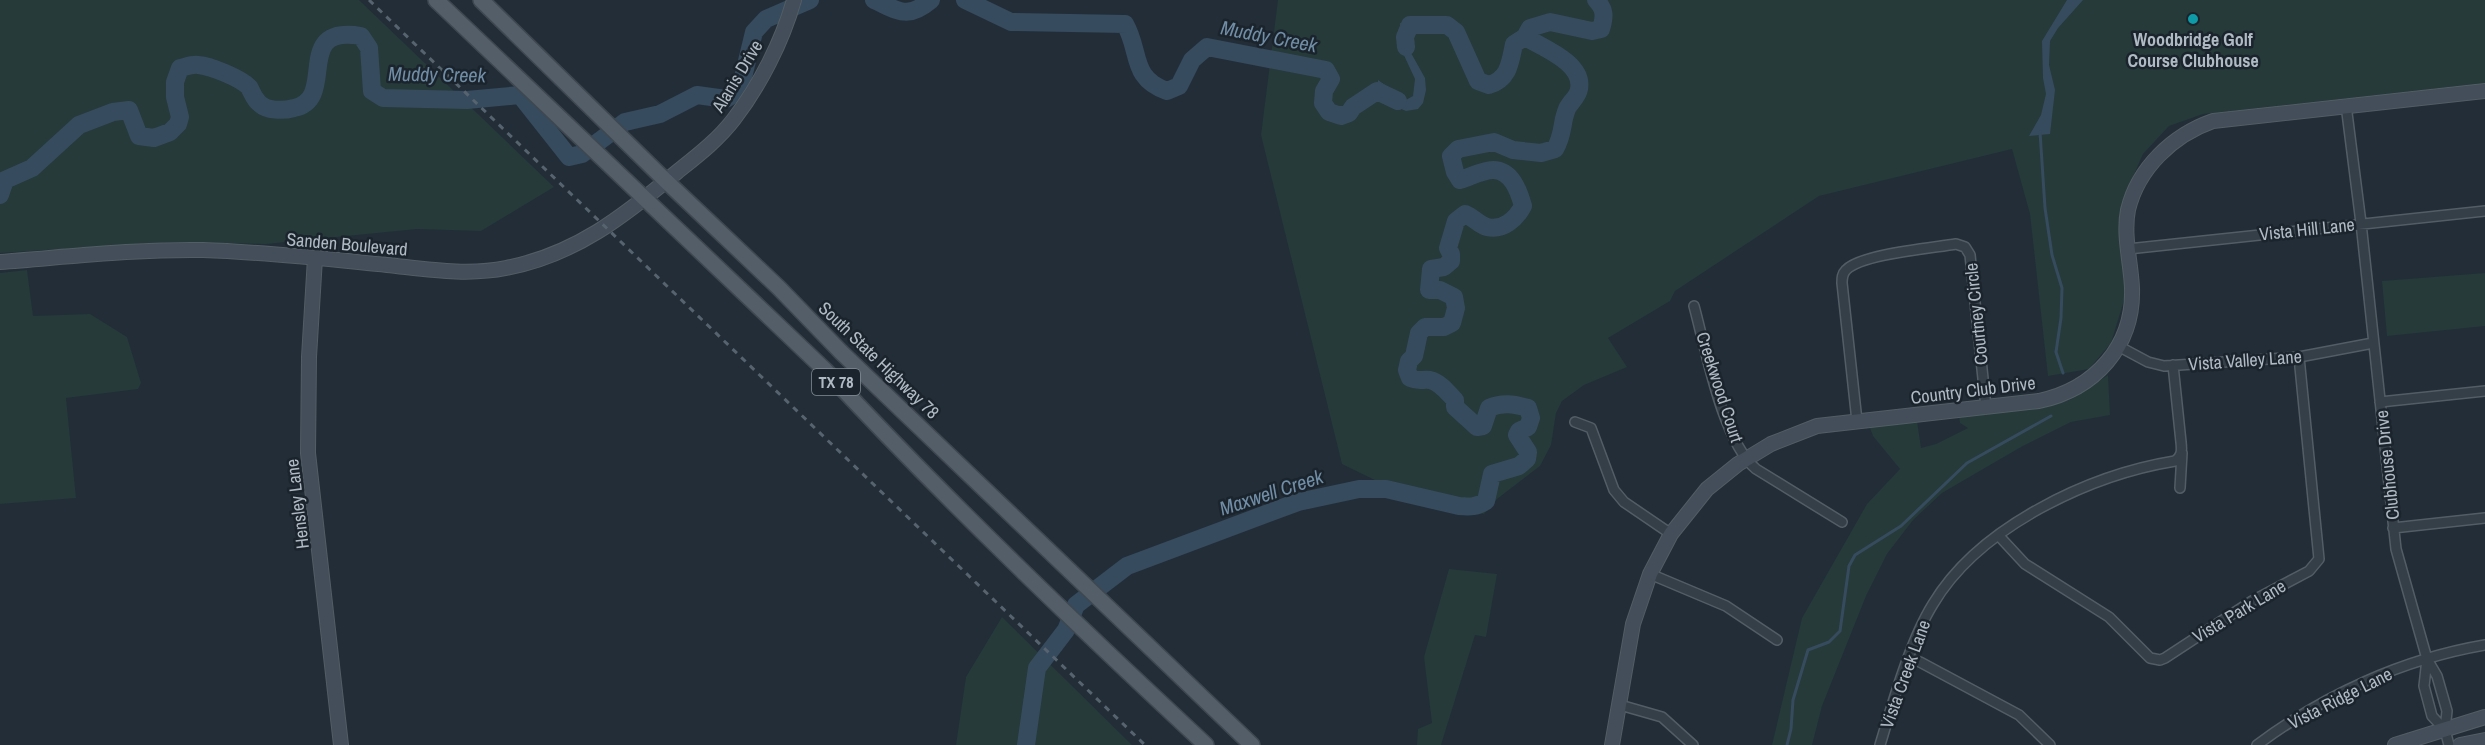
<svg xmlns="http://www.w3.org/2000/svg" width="2485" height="745" font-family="'Archivo Narrow',sans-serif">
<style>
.green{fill:#253a39}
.water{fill:#364b5e}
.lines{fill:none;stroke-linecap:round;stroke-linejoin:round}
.stream{stroke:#364b5e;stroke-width:3}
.river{stroke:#364b5e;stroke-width:18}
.street-casing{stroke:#535d65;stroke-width:12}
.secondary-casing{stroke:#535d65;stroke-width:16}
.primary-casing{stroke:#3f4851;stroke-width:18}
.street{stroke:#353f48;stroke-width:9}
.secondary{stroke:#434e5a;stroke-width:14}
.primary{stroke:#535e68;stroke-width:15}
.rail{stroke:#57636f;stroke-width:3;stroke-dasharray:6 6;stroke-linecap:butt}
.culture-dot{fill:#0f9aa8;stroke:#1b242c;stroke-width:2}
.labels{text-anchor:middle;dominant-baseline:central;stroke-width:5;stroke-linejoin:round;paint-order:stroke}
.shield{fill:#1b242c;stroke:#838d96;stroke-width:1.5}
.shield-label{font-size:16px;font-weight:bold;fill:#b0bac4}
.poi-label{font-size:18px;font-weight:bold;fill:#b0bac4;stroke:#1b242c}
.street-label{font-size:18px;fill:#b0bac4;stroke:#1b242c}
.water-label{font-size:20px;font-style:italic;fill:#718ea7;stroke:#1b242c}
</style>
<rect width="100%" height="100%" fill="#222d37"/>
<path class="green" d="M0,0H359L554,187L481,231L417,229L266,244L169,242L0,253Z
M1278,0H2485V83L2203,114L2169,126L2143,154L2122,202L2121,242L2125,297L2111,343L2089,369L2048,376L2030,214L2012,149L1819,196L1675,291L1670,301L1608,338L1627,367L1584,385L1562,401L1556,413L1551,445L1540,466L1497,499L1484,514L1430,507L1342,464L1261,135Z
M27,270L33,316L90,314L127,337L141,383L138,389L66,398L76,498L0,504V273Z
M2485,273V326L2387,336L2382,281Z
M2108,375L2110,415L2071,422L2021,447L1942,493L1913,520L1887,554L1866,596L1822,706L1812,745H1772L1802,618L1867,504L1900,469L1873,436L1867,420L1916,414L1921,448L1936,444L1968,428L1960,423L1959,417L1993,411L2043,407L2072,399Z
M1449,569L1497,574L1486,637L1475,635L1441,745H1417L1418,729L1432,723L1424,657Z
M1002,617L1132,745H956L966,677Z"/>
<path class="water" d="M2067,0H2083L2058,28L2050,41L2049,65L2055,90L2050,134L2029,136L2041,115L2046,94L2043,78L2042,41Z
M1400,23L1410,25L1411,53L1425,78L1426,90L1423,103L1418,109L1406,111L1377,98L1378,80L1406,100L1413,96L1415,79L1402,51Z"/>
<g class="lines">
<path class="stream" d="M2040,132L2045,208L2052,255L2062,288L2061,318L2056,352L2063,373
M1787,745L1791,729L1793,700L1808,650L1829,642L1840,631L1849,566L1855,555L1901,526L1967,463L2051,416"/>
<path class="river" d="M874,0C899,11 907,20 931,0
M965,0L1011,22L1125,24C1141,52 1130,78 1167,91L1179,86L1192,60L1207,47L1326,70L1331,79L1324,91L1323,103L1329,112L1341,116L1349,113L1353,107L1377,91L1398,101
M1406,47L1405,37L1410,25H1447L1456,32L1478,81L1489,85C1509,79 1510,63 1514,44L1525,37L1530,28L1550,22L1592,31L1601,29C1605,16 1605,9 1596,0
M0,195L5,180L32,168L79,125L113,112L129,110L139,136L154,138L170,132L178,124L180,117L175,97V82L180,68C185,67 193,64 198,65C211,66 240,78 249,87C252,92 254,99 259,103C267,111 283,111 294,108C339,99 291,24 361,36L369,48L372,91L383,98L467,100L520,95L569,157L582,154L625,122L660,114L697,95L726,99L740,90L754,32L766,19L810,0
M1026,745L1037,668L1066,630L1076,605L1127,566L1298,502L1359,489H1386L1459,506C1470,507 1477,507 1486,501L1492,474L1519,466L1527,459L1528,452L1517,435L1519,431L1528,427L1531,418L1528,408C1514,404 1502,402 1489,408L1483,426L1477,427L1455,407V400C1448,393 1440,382 1430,380C1421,379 1420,382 1410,378L1407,370L1409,361L1414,356L1419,333L1425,327H1444L1452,323L1456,308L1454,297L1440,290H1429L1431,269L1444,267L1451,261V254L1448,248L1456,221L1465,214C1473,217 1479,225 1487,227C1503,231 1516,219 1523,206C1519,192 1512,170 1493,170C1483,170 1470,177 1460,180L1455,172L1451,156L1458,149L1494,142L1513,150L1541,153L1555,149C1564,134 1561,123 1567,109C1570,102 1578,97 1579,89C1584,63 1543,48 1525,37"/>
<g class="street-casing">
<path id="street" d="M2346,105L2361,223L2396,549L2427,659L2437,676L2447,711L2445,730L2449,745
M2128,249L2485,211
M1694,306C1706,350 1722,440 1756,469L1842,522
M2120,347L2148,362L2164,366L2299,357L2373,343
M2380,402L2485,391
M1857,421L1842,283C1842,278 1842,274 1846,270C1861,254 1933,248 1956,244L1965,247L1970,255L1986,407
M1575,422L1591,428L1614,490L1624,502L1671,534
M2180,488L2182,453
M2393,528L2485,518
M1999,536L2025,564L2109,617L2150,658L2160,660L2165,658L2252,601L2309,571L2319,559L2299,357
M1650,574L1726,606L1777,640
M1909,659L1920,662L2019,715L2050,745
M2427,659L2424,686L2432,716L2445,730
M1620,705L1662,717L1693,745
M1880,745C1893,702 1910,641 1933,604C1979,527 2089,475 2175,461C2182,456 2182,451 2181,442L2173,365
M2257,745C2324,695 2403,659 2485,645"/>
</g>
<g class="secondary-casing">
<path id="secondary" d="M315,258L309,357L308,453L341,745
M0,262C67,257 135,249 203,250C264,252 326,259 387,265C426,269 467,276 506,268C575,255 624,216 677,172C697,156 718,140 734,119C760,85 782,42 794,0
M1612,745L1633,624L1650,574L1671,534L1707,489L1738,464L1771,444L1817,426L2039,401C2095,389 2134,346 2132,288C2131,263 2123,235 2128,210C2138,168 2173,135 2213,121L2485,91
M2395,745L2485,717
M2460,745L2485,740"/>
</g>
<g class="primary-casing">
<path id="primary" d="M436,0L825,370C946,500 1076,624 1206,745
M481,0L666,181L779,288L841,352L1252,745"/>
</g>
<use href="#street" class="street"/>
<use href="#secondary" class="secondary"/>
<use href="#primary" class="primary"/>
<path class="rail" d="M369,0L1145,745"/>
</g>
<circle class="culture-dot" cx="2193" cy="19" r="6"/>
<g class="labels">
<rect class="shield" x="812" y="369" width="48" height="26" rx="4.5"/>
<g class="shield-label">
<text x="836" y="382">TX 78</text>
</g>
<g class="poi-label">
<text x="2193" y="39">Woodbridge Golf<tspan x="2193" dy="21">Course Clubhouse</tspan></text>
</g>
<g class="street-label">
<text transform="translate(737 76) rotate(-59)">Alanis Drive</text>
<text transform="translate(2307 229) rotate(-6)">Vista Hill Lane</text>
<text transform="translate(347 244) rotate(5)">Sanden Boulevard</text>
<text transform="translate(1976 314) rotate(-96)">Courtney Circle</text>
<text transform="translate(879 360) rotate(44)">South State Highway 78</text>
<text transform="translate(2245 360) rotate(-4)">Vista Valley Lane</text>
<text transform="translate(1720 387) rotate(72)">Creekwood Court</text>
<text transform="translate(1973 390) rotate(-7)">Country Club Drive</text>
<text transform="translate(2387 465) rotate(-96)">Clubhouse Drive</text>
<text transform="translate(297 504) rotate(-97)">Hensley Lane</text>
<text transform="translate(2239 611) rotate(-31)">Vista Park Lane</text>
<text transform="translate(1905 674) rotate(-70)">Vista Creek Lane</text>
<text transform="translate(2340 698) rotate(-27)">Vista Ridge Lane</text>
</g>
<g class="water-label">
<text transform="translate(1269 36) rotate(11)">Muddy Creek</text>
<text transform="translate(437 74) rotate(1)">Muddy Creek</text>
<text transform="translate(1271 492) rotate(-18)">Maxwell Creek</text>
</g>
</g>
</svg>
